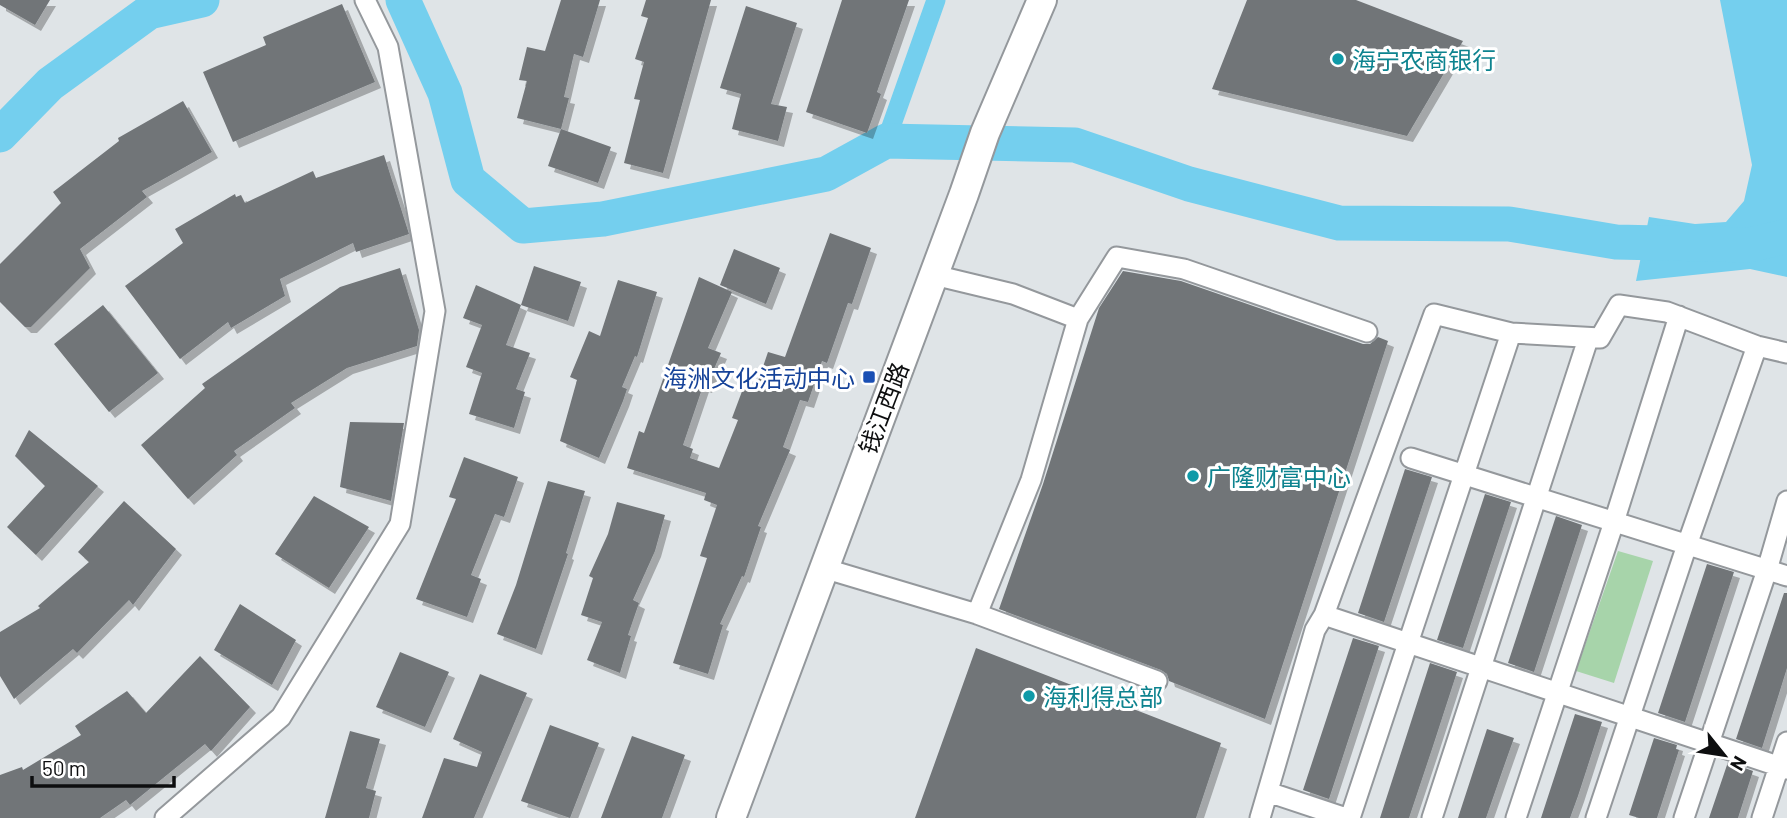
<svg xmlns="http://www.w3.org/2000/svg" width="1787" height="818" font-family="Barlow,'Noto Sans SC',sans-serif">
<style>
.green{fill:#a7d4aa}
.water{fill:#74cfee}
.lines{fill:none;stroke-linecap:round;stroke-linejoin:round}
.canal{stroke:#74cfee;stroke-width:19}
.river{stroke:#74cfee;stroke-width:35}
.building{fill:#717578;filter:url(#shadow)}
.street-casing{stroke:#94989c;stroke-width:23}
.secondary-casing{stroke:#94989c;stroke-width:32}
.street{stroke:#fff;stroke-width:19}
.secondary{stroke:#fff;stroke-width:28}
.culture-dot{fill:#0f9aa8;stroke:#fff;stroke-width:2.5}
.transit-dot{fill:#1a4fb4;stroke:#fff;stroke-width:2.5}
.labels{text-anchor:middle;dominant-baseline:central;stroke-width:6;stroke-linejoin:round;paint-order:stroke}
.culture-label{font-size:24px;fill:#0d838f;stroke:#fff;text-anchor:start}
.transit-label{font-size:24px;fill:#164399;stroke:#fff;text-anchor:end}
.street-label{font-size:24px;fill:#0d0e0f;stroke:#fff}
</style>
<defs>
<filter id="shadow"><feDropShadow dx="6" dy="6" stdDeviation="0" flood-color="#0004"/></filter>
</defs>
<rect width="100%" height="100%" fill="#dfe4e7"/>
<path class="green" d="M1618,551L1653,561L1614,683L1576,671Z"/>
<path class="water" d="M1720,0H1787V277L1750,269L1636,281L1649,217L1695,224L1726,222L1744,201L1752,165Z"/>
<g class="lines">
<path class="canal" d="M886,141L936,0"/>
<path class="river" d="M403,0L445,93L468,180L523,226L603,219L826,174L886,141L1075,145L1189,184L1339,223L1509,224L1616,242L1749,245L1787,236
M0,135L50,84L149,12L202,0"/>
</g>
<path class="building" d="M0,0H50L35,25L0,5Z
M561,0H600L583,57L574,54L564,97L569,98L561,129L517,118L527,81L519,80L527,47L545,51Z
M646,0H711L663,173L624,163L640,100L634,99L644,62L635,59L648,18L641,16Z
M842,0H909L877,92L881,94L867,133L806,112Z
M1247,0H1356L1463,41L1407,136L1212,89Z
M342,4L375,82L233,142L203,72L266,45L263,37Z
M746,6L797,23L771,104L787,107L778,141L732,129L741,94L720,88Z
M183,101L212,152L142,191L147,197L80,249L90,268L31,327H25L0,302V264L61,203L53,192L119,141L118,138Z
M561,129L611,147L598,183L548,166Z
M384,155L409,234L356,252L353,243L280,279L285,296L231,328L228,322L180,359L125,286L183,243L175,229L235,194L236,197L241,195L245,203L313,171L316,178Z
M830,233L871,248L852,304L848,303L827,363L822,361L808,402L800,400L783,447L790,450L758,526L761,527L744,577L742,576L720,624L723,625L708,674L673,663L707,558L700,556L717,505L704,500L706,493L627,468L639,431L644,433L699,277L732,292L708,348L721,353L706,387L703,386L683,445L693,449L690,458L719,468L738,420L732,418L744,386L755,390L768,352L785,357Z
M734,249L780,268L766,304L720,285Z
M534,266L581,282L568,321L521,305Z
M400,268L419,330L417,346L347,368L291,403L295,408L234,451L237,455L188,499L141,445L205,388L202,384L340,287Z
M1123,271L1181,281L1363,344H1370L1378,337L1388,341L1265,719L1169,681L1167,674L1161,670L999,609L1043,484L1099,308Z
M618,280L657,292L637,357L635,356L622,387L627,389L623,401L599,458L560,441L577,380L570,377L589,331L600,336Z
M476,285L521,305L506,345L530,353L516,389L525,392L514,428L469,414L482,373L466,367L482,325L463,318Z
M103,305L158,373L109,412L54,344Z
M350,422L404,423L391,501L340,487Z
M29,430L98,486L36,555L7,527L45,486L15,456Z
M464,457L518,477L504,517L495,514L471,575L481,579L467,617L416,599L456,499L449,497Z
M1405,469L1432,477L1384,622L1358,613Z
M548,481L585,491L566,553L568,554L536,649L497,634L516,585Z
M1485,494L1511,502L1463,648L1437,640Z
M314,496L369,527L329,588L275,554Z
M124,501L176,549L133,605L129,600L77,653L73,649L14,699L0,676V632L40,608L38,606L89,562L78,552Z
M617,502L665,515L655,551L633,600L639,603L628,635L631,636L620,673L587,660L602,622L581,615L593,578L589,576L608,534Z
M1556,516L1582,525L1534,672L1508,663Z
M1707,564L1734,572L1685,722L1658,713Z
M1784,593H1787V668L1762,748L1736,739Z
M240,604L296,640L272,685L214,650Z
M1353,638L1379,646L1329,799L1303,790Z
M976,648L1221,743L1196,818H915Z
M400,652L449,672L425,727L376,707Z
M200,656L250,707L211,751L205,744L130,805L126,800L100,818H0V775L22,767L23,770L81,735L75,726L127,691L146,713Z
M1430,663L1457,672L1433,746L1409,818H1380Z
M480,674L527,693L474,818H422L444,758L477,767L482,752L453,739Z
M1575,714L1602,722L1578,796L1570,818H1541Z
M550,725L599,743L570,818L521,801Z
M1487,729L1514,738L1503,769L1486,818H1458Z
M350,731L380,739L366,788L376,791L369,818H325Z
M632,736L685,755L662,818H601Z
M1654,738L1677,745L1676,749L1679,750L1657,818H1639L1629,815Z
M1728,762L1753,771L1738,818H1709Z"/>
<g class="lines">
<g class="street-casing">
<path id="street" d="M934,275L1013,294L1078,319
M1411,458L1787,576
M823,568L977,614L1157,681
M977,614L1031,480L1078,319L1117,257L1184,269L1367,332
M1324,615L1434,314L1511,333L1600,338L1619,305L1667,312L1757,346L1787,353
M1268,792L1346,818
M165,818L281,717L400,524L435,311L388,47L365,0
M1260,818L1315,630L1324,615L1787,769
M1350,818L1511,333
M1432,818L1588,339
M1516,818L1614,522L1679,316
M1596,818L1687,545L1757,346
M1684,818L1767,570L1787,501
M1762,818L1787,742"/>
</g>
<g class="secondary-casing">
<path id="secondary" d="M731,818L964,194L985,133L1042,0"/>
</g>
<use href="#street" class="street"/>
<use href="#secondary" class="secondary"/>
</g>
<g class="culture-dot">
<circle cx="1338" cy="59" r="7"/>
<circle cx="1193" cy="476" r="7"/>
<circle cx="1029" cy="696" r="7"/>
</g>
<rect class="transit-dot" x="862" y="370" width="14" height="14" rx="3.5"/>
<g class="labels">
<g class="culture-label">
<text x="1352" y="59">海宁农商银行</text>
<text x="1207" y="476">广隆财富中心</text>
<text x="1043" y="696">海利得总部</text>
</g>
<g class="transit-label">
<text x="855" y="377">海洲文化活动中心</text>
</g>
<g class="street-label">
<text transform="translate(883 408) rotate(-69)">钱江西路</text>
</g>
</g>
<g transform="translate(1724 755) rotate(120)" stroke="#ffffff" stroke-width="5" paint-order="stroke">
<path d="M0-5L12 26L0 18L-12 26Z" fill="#0d0e0f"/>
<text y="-10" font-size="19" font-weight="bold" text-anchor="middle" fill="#0d0e0f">N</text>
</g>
<path d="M32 776v10h142v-10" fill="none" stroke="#0d0e0f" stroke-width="3.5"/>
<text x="42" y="776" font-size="21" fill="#0d0e0f" stroke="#ffffff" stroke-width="5" paint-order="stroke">50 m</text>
</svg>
